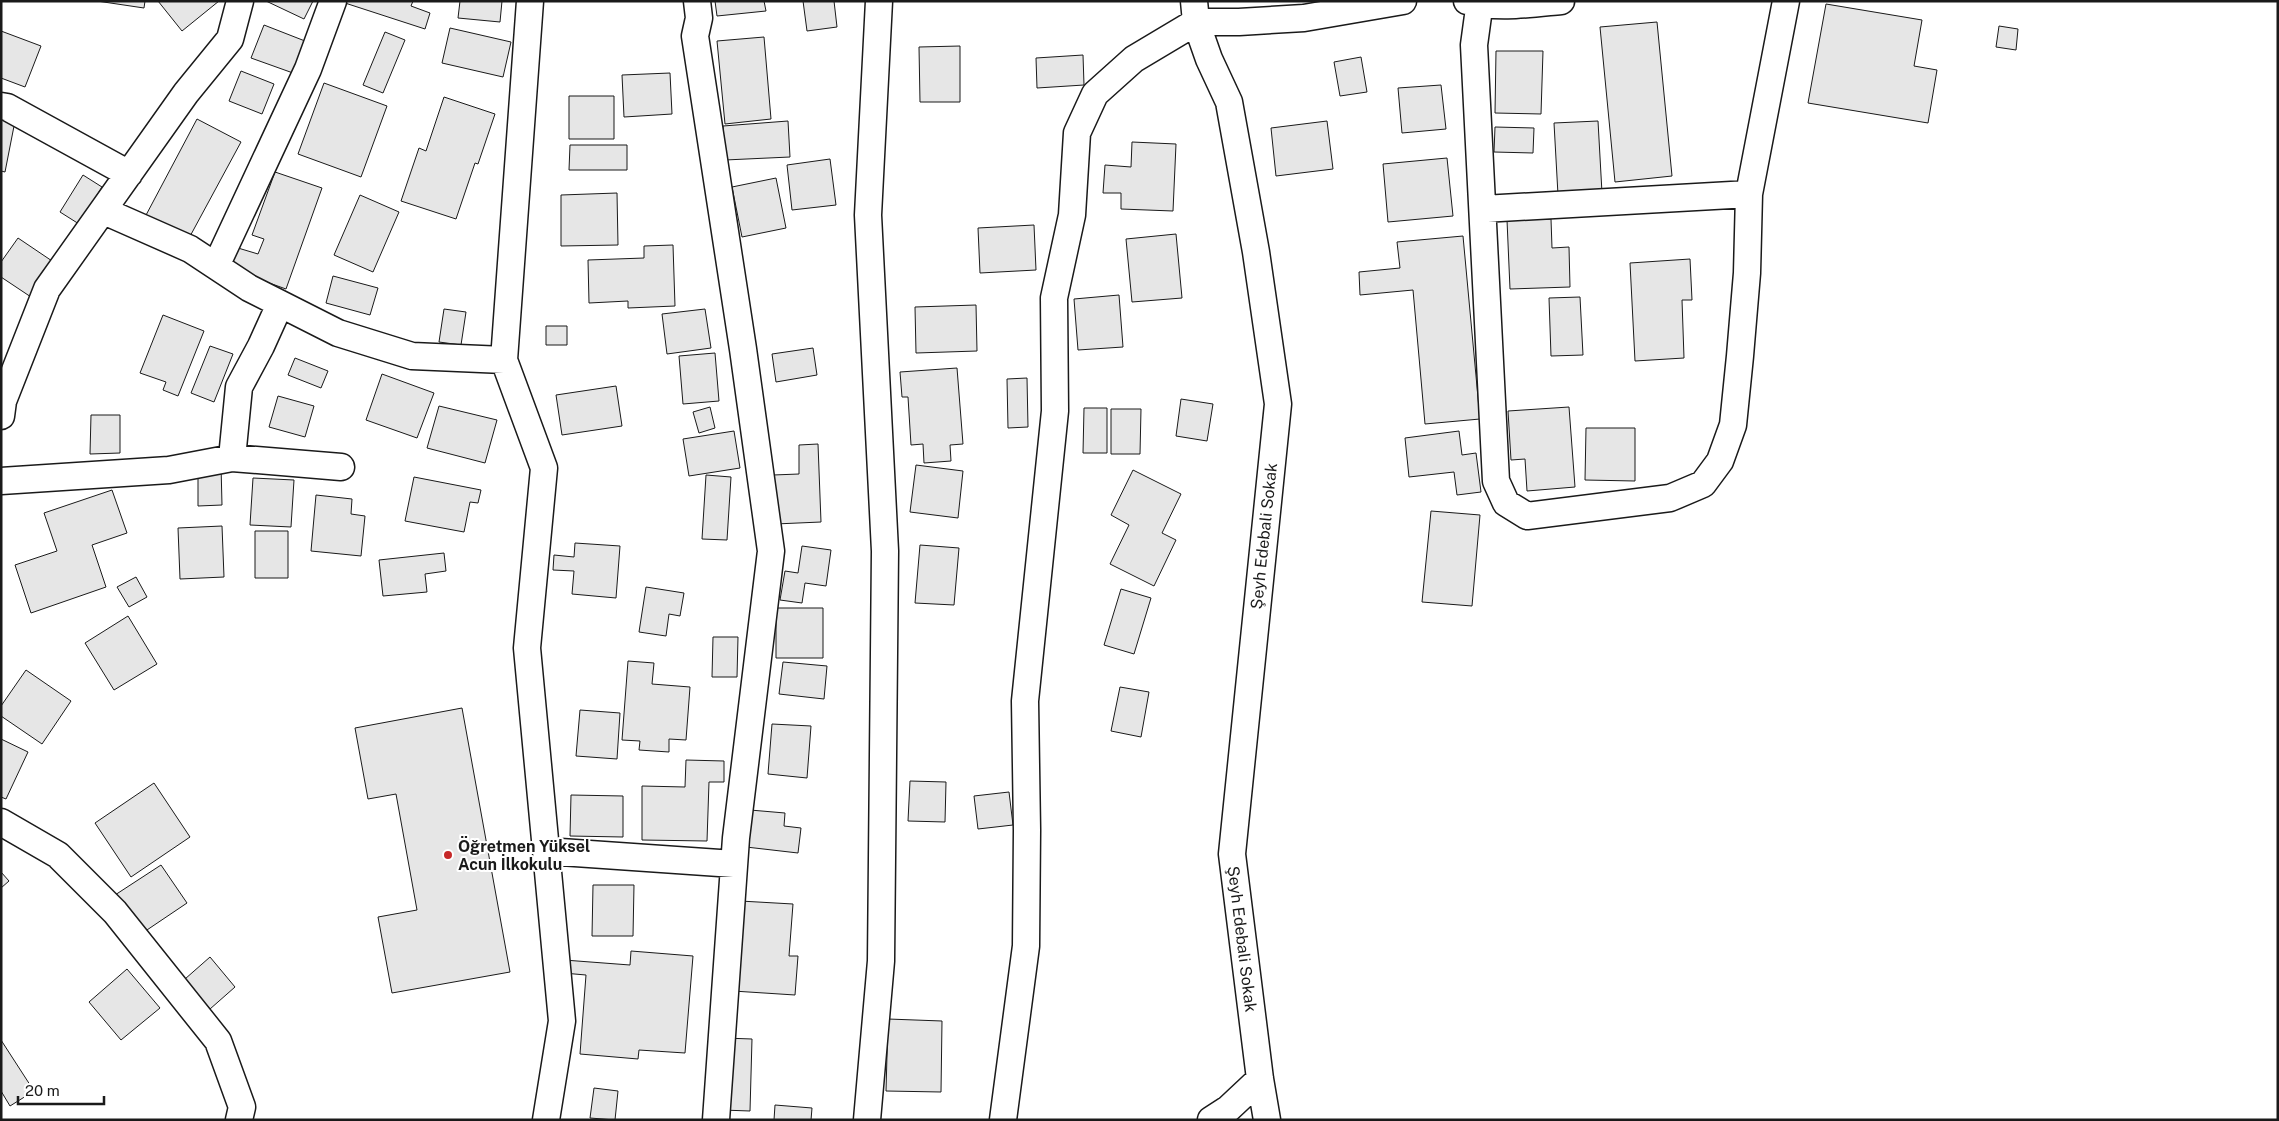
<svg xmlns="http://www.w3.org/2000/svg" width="2279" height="1121" font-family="'Public Sans',sans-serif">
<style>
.building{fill:#e6e6e6;stroke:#1a1a1a}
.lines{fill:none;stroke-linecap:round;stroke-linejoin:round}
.minor-casing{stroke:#1a1a1a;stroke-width:29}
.minor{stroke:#fff;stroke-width:26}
.poi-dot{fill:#c62828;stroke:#fff;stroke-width:2}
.labels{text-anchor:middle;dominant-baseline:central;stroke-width:4;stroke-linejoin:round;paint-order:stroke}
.street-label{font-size:16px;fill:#1a1a1a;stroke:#fff}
.poi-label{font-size:16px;font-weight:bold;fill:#1a1a1a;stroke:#fff;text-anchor:start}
</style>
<rect width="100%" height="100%" fill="#fff"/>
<path class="building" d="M97,1H145L144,8Z
M158,1H219L182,31Z
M266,1H313L304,19Z
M346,1H413L411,6L430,13L425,29L345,3Z
M460,1H502L500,22L458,18Z
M715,1H764L766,11L717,16Z
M803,1H834L837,27L807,31Z
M1826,4L1922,20L1914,66L1937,70L1928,123L1808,103Z
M1657,22L1672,176L1615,182L1600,27Z
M264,25L305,41L293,73L251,58Z
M1999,26L2018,29L2016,50L1996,47Z
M450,28L511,42L503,77L442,63Z
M1,31L41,46L25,87L1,78Z
M385,32L405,40L383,93L363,85Z
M764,37L771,119L725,124L717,41Z
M960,46V102H920L919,47Z
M1496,51H1543L1541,114L1495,113Z
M1083,55L1084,85L1037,88L1036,58Z
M1361,57L1367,92L1340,96L1334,62Z
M241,71L274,84L262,114L229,101Z
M670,73L672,114L624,117L622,75Z
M324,83L387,106L361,177L298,154Z
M1441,85L1446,129L1402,133L1398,88Z
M569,96H614V139H569Z
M444,97L495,114L478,164L475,163L456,219L401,201L419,148L426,151Z
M1,119L15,121L5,172L1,171Z
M197,119L241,142L188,240L145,217Z
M788,121L790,157L725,160L723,126Z
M1327,121L1333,169L1276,176L1271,128Z
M1598,121L1602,193L1558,195L1554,123Z
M1495,127L1534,128L1533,153L1494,152Z
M1132,142L1176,144L1173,211L1121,209V193H1103L1105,165L1131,167Z
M570,145H627V170H569Z
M1447,158L1453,216L1388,222L1383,164Z
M830,159L836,205L792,210L787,165Z
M275,172L322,188L286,289L230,269L238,248L258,254L264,239L252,235Z
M83,175L102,187L79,224L60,212Z
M776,178L786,228L742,237L732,187Z
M617,193L618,245L561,246V195Z
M360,195L399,212L373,272L334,255Z
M1551,219L1552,248L1569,247L1570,287L1510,289L1507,220Z
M1034,225L1036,270L980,273L978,228Z
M1176,234L1182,298L1132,302L1126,239Z
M1463,236L1480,419L1425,424L1413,290L1360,295L1359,272L1400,268L1397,242Z
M18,238L58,265L34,299L1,277V262Z
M673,245L675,306L628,308V301L589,303L588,260L644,258V246Z
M1690,259L1692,300H1682L1684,358L1635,361L1630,263Z
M333,276L378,288L370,315L326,303Z
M1119,295L1123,347L1078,350L1074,299Z
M1580,297L1583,355L1551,356L1549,298Z
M976,305L977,351L916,353L915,307Z
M444,309L466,312L461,345L439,342Z
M705,309L711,348L667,354L662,314Z
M163,315L204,331L178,396L163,390L166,382L140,373Z
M546,326H567V345H546Z
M210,346L233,354L214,402L191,393Z
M813,348L817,375L776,382L772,354Z
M715,353L719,401L683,404L679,356Z
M295,358L328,371L321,388L288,375Z
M957,368L963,444L950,445L951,461L924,463L923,444L911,445L908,397H902L900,372Z
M382,374L434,393L417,438L366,420Z
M1027,378L1028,427L1008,428L1007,379Z
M616,386L622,426L562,435L556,395Z
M278,396L314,406L305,437L269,427Z
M1181,399L1213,404L1207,441L1176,436Z
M439,406L497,420L485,463L427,448Z
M710,407L715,428L699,433L693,412Z
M1569,407L1575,487L1527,491L1525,459L1511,460L1508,411Z
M1084,408H1107V453H1083Z
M1111,409H1141L1140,454H1111Z
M91,415H120V453L90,454Z
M1586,428H1635V481L1585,480Z
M734,431L740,468L689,476L683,439Z
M1459,431L1462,455L1476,453L1481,492L1457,495L1454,472L1409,477L1405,438Z
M818,444L821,522L775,524L773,475L799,474V445Z
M221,465L222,505L198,506V466Z
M916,465L963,471L958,518L910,512Z
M1133,470L1181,494L1162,533L1176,540L1154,586L1110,564L1129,525L1111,515Z
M706,475L731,477L727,540L702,539Z
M414,477L481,490L478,503L470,502L464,532L405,521Z
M253,478L294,480L291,527L250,525Z
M112,490L127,533L92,545L106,587L31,613L15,565L57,551L44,513Z
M316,495L352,499L351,514L365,516L361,556L311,551Z
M1431,511L1480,515L1472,606L1422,602Z
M222,526L224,577L180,579L178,528Z
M255,531H288V578H255Z
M575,543L620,546L616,598L572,594L574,571L553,570L554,555L574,557Z
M920,545L959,548L954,605L915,603Z
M802,546L831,550L826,586L805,583L802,603L780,600L785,571L798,573Z
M444,553L446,571L425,574L427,592L383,596L379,560Z
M136,577L147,597L129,607L117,587Z
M646,587L684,593L680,616L669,614L666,636L639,632Z
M1121,589L1151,598L1134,654L1104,645Z
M776,608H823V658H776Z
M128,616L157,664L114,690L85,643Z
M713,637H738L737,677H712Z
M628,661L654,663L652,684L690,687L686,740L669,739V752L639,750L640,741L622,740Z
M783,662L827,666L824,699L779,694Z
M26,670L71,701L42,744L1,716V706Z
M1120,687L1149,692L1141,737L1111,731Z
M462,708L510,972L392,993L378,917L417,910L396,794L368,799L355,728Z
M580,710L620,713L617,759L576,756Z
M772,724L811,726L807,778L768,774Z
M1,739L28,752L6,799L1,797Z
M686,760L724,761V782H709L707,841L642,840V786L685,787Z
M910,781L946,782L945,822L908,821Z
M154,783L190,837L131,877L95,823Z
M1009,792L1013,825L978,829L974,796Z
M571,795L623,796V837L570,836Z
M750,810L785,813L784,826L801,828L798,853L746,847Z
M161,865L187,903L141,934L115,895Z
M1,872L9,881L1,888Z
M593,885H634L633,936H592Z
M740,901L793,904L789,956H798L795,995L733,991Z
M631,951L693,956L685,1053L639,1050L638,1059L580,1054L586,975L563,973L564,960L630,965Z
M210,957L235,987L210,1009L185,979Z
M127,969L160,1008L121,1040L89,1002Z
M888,1019L942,1021L941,1092L886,1091Z
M724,1038L752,1039L750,1111L722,1110Z
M1,1040L34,1091L10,1106L1,1091Z
M594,1088L618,1091L615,1120L590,1118Z
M775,1105L812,1108L811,1120H774Z"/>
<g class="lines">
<g class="minor-casing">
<path id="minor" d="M530,1L504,360L544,468L527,648L562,1021L546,1120
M697,1L699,18L695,36L743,349L771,551L736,838L716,1120
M1194,1L1196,22L1209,59L1229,102L1256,252L1278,404L1232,854L1260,1079L1267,1120
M1467,1C1497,9 1530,4 1561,1
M1480,1L1474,45L1496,481L1506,503L1527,516L1670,498L1703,484L1720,461L1733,425L1740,356L1747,273L1749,194L1786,1
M1,106L7,107L129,174
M1483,209L1749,194
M104,211L190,249L249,288L338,333L412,356L504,360
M216,266L308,69L333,1
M1,416L3,401L47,289L186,93L230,39L240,1
M232,458L341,467
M1,481L169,470L232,458L239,387L261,346L280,304
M1,822L58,855L115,912L218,1041L242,1107L239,1120
M546,851L734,864
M867,1120L881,961L885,551L868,215L879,1
M1003,1120L1026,946L1027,830L1025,701L1055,411L1054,298L1072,215L1077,133L1095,94L1134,59L1196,22H1239L1304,18L1403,1
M1211,1120L1228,1109L1260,1079"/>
</g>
<use href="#minor" class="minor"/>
</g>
<circle class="poi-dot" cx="448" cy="855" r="5"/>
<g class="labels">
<g class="street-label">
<text transform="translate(1264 536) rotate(-84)">Şeyh Edebali Sokak</text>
<text transform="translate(1242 939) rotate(83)">Şeyh Edebali Sokak</text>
</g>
<g class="poi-label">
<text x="458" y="846">Öğretmen Yüksel<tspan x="458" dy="18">Acun İlkokulu</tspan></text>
</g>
</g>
<rect width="2279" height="1121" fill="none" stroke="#1a1a1a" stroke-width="5"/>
<path d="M18 1096v8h86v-8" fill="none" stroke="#1a1a1a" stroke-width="2.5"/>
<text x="25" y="1096" font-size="15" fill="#1a1a1a" stroke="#ffffff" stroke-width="4" paint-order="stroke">20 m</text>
</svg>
